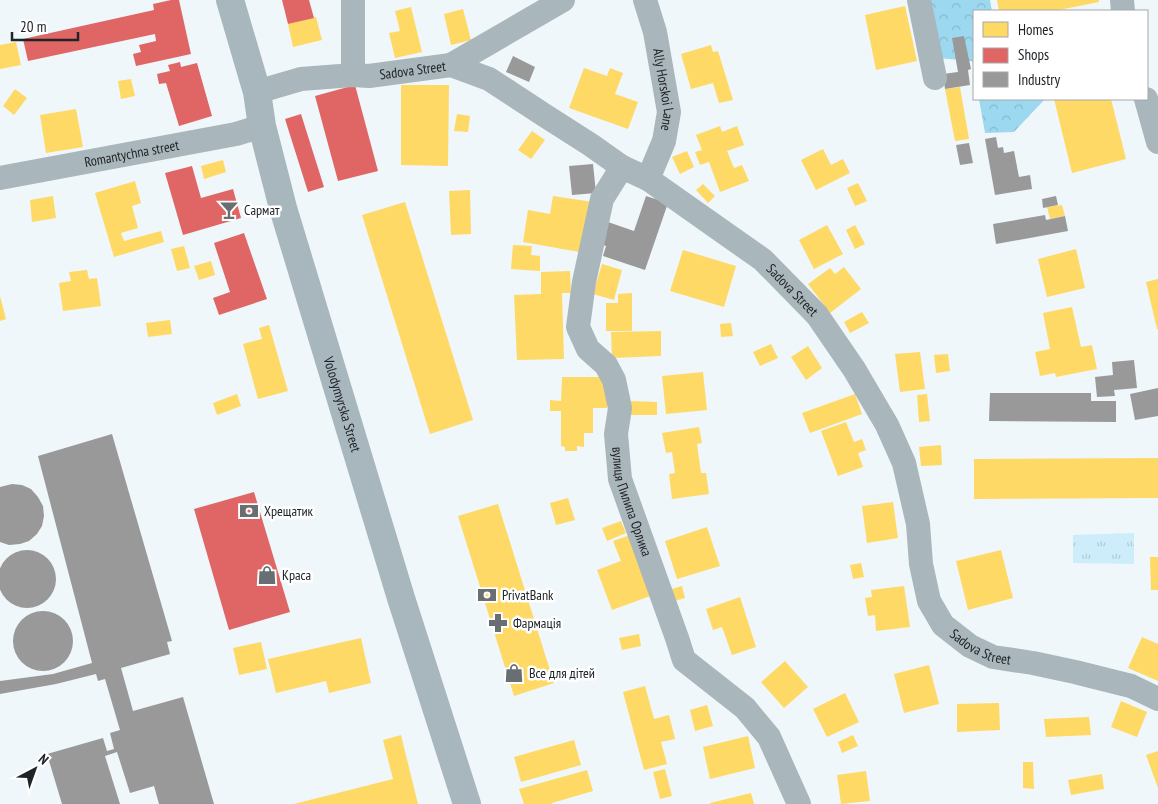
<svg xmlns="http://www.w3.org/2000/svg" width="1158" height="804" font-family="'PT Sans Narrow',sans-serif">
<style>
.forest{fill:url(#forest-crowns)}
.park{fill:url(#park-tufts)}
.homes{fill:#ffd966}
.shops{fill:#e06666}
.industry{fill:#999}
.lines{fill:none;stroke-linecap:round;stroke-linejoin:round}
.minor{stroke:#a9b6bb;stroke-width:24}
.primary{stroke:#a8b6bd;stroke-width:28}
.labels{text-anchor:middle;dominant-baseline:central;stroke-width:5;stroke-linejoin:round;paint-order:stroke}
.street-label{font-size:14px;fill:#202427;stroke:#fff}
.poi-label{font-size:14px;fill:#202427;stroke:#fff;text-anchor:start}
</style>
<defs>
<pattern id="forest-crowns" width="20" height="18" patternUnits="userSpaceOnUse" patternTransform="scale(1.25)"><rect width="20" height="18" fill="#9cd8ef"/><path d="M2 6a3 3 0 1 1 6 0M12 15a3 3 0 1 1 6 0" fill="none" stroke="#86b9cd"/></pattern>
<pattern id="park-tufts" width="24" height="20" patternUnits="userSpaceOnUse" patternTransform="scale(1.25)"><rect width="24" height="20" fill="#cdedfb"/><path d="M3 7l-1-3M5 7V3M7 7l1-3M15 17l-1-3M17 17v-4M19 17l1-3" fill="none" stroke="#b0cbd7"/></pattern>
</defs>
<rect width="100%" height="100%" fill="#eff7fa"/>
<path class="forest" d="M925,0H990L992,11H974V65L972,61L938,58Z
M979,99H1045L1014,132L985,133Z"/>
<path class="park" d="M1134,533V564L1073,563V535Z"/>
<path class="homes" d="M997,0H1099V2L1054,11H999Z
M905,6L917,61L876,70L865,15Z
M411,7L422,52L395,58L389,33L400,31L395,11Z
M463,9L471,40L451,45L444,14Z
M316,17L322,40L293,47L288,24Z
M16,42L21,65L0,69V45Z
M711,45L713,52L718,51L733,100L719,103L713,83L691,89L681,54Z
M584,68L607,76L610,68L623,73L615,94L638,102L628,129L569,108Z
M131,79L135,96L121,99L118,81Z
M401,85H449L448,166L401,165Z
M960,87L969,139L955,141L945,89Z
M15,89L27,98L14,115L3,106Z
M1054,99H1111L1126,159L1072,173Z
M76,109L83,147L46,153L40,115Z
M457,114L470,116L468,132L454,131Z
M720,126L722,132L737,126L744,145L727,151L734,168L742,165L749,181L720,192L709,162L700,165L695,152L702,150L696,135Z
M532,131L545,140L531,159L518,150Z
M823,149L831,165L843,159L850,173L816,190L801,160Z
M687,151L694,167L680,174L672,157Z
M223,160L226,172L204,179L201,166Z
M135,181L141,203L132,206L138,228L121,233L124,241L161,231L164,242L114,257L95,193Z
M858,183L867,201L855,206L847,188Z
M703,184L715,196L708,203L696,190Z
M470,190L471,234L451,235L449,191Z
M53,196L56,218L32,222L30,200Z
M553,196L593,202L585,253L523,242L528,210L550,214Z
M405,202L473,420L430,434L362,215Z
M1062,205L1065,216L1050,219L1047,207Z
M827,225L843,254L814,269L799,240Z
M855,225L865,244L855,249L846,230Z
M513,245L532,246L531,255L540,256V271L511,269Z
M184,246L190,268L177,271L171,249Z
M1076,249L1085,288L1047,297L1038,259Z
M683,250L736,266L724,307L670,291Z
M211,261L215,275L199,280L194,266Z
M602,264L622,270L614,300L593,294Z
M844,267L861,289L830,313L808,284L830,268L835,274Z
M87,270L89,279L97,278L101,306L63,311L59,283L71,281L69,272Z
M570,271L571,293H562L564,359L517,360L514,295L541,294V272Z
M1158,279V329H1157L1146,282Z
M632,293V331H606V303H618V294Z
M0,296L6,319L0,321Z
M1072,307L1081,347L1092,345L1097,369L1056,377L1055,373L1040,376L1035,352L1050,349L1043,313Z
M862,312L869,323L850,333L844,322Z
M170,320L172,334L148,337L146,323Z
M731,323L733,336L721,337L720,324Z
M269,325L288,391L258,399L243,344L262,339L259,328Z
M661,331V356L612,358L611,332Z
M771,344L778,358L760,366L753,352Z
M808,346L822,368L806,380L791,357Z
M920,352L925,389L900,392L895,354Z
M948,354L950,371L936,373L934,355Z
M703,372L707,410L666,414L662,376Z
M562,377H601L607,381V408H593V433H584V447L577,446V451H565V447L561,446V411H550V400L561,401Z
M237,394L241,406L217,415L213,403Z
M855,394L862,414L810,433L802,413Z
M927,394L930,421L919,422L917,395Z
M630,401L657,402V415H630Z
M846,422L854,442L862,439L866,450L858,453L863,467L838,476L821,431Z
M699,427L702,443L697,444L701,473H706L709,494L672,499L669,474L675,473L672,452L666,453L662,433Z
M941,445L942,465L921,466L919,447Z
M1158,458V498L974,499V459Z
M568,498L575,520L556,525L550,503Z
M893,502L898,538L867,543L862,506Z
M498,504L554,683L514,696L458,516Z
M621,521L626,533L607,541L602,528Z
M707,527L720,566L677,579L665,541Z
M630,535L653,595L612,610L597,570L621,561L613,541Z
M1001,550L1013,598L968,610L956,561Z
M1150,557H1158V590H1151Z
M861,563L864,577L853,579L850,565Z
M682,586L685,598L671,602L668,590Z
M904,586L910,627L876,631L875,615L868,616L865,598L872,597L871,590Z
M740,597L756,647L732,655L722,627L713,630L706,609Z
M639,634L641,646L622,650L619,638Z
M1142,637L1158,644V681L1128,668Z
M361,638L371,683L329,693L326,681L276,693L268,659Z
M261,642L267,669L239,675L233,648Z
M785,661L808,687L784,708L761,682Z
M929,665L939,704L904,713L894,674Z
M645,686L654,719L669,715L675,739L661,742L667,764L644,770L623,692Z
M845,693L859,722L827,737L813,709Z
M1121,701L1147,712L1137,737L1111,727Z
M999,703L1000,730L957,732V704Z
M707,705L713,726L695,731L690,710Z
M1089,717L1091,735L1046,737L1044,719Z
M401,735L418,804H294L393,779L383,740Z
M853,735L858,746L842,753L838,742Z
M748,736L755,768L710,779L703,747Z
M574,740L581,765L521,782L514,757Z
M1158,751V788L1146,755Z
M1023,762H1033L1034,789L1023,788Z
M665,769L672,796L660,799L653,772Z
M587,770L593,791L552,803V804H524L519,789Z
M866,771L870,801L841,804L837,775Z
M1102,774L1104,789L1071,795L1068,780Z
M751,793L754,804H710V803Z"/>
<path class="shops" d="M171,0H179L191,54L136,66L133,54L141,52L139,45L156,41L155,34L28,61L23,39L154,10L153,4Z
M282,0H309L314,18L288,24Z
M180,62L181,67L197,63L212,116L179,126L166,83L159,84L157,74L170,71L168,65Z
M355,85L378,171L338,181L315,96Z
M301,114L324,187L308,192L285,119Z
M192,166L201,198L233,189L241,218L183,235L165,173Z
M244,233L267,299L219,315L213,298L230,292L214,243Z
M254,492L290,612L229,630L194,509Z"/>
<path class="industry" d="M964,36L971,69L968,70L970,85L945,89L943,74L958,72L952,38Z
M513,56L535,67L529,82L506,72Z
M996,137L998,148L1003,147L1004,153L1014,151L1019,177L1030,175L1032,189L995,195L985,139Z
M969,143L973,163L960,165L956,145Z
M593,164L596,193L572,195L569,166Z
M646,196L668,203L645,270L603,256L606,246L600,244L608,222L634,231Z
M1056,196L1058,205L1043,208L1042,199Z
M1045,215L1046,220L1065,216L1068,231L996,244L993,224Z
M1134,360L1137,388L1114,390L1115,396L1097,397L1095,377L1113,375L1112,362Z
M1158,388V416L1135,420L1130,394Z
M990,393H1091V401H1116V422L989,421Z
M112,434L172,641L167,642L170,654L121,668L133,711L183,697L214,804H159L154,786L130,793L117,752L105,756L120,804H62L47,754L103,738L107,751L114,749L110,733L120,730L105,679L98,681L96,674L56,684L0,694V681L53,674L92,663L38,456Z
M12,484L22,485L31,489L38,497L43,506L44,516L42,526L37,534L29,541L20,544L9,545L0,542V487Z
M-2 579a29 29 0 1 1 58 0a29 29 0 1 1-58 0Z
M13 641a30 30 0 1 1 60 0a30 30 0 1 1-60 0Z"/>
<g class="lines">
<g class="minor">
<path id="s1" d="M645,0L655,32L669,112L664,141L648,179"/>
<path d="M919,0L935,78"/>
<path d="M1122,0L1123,11"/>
<path d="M451,65L563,0"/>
<path d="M353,75V0"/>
<path id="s2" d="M257,92L301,79L353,75L369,76L451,65L489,79L544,115L591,145L622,167L648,179L763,260L817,315L854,369L887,425L904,463L918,524L921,564L929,601L943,625L970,646L993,657L1033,663L1075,672L1131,686L1158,699"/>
<path d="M1146,99L1158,142"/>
<path id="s3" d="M622,167L602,199L584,282L578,327L588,349L606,365L614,380L620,408L616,434L620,479L677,638L684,660L745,708L769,737L799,804"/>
<path id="s4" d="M0,178L236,134L262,126"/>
</g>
<path class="primary" id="s5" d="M230,0L257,92L262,126L283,208L401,598L467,804"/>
</g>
<defs>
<g id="bar-bare" transform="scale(1.5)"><path d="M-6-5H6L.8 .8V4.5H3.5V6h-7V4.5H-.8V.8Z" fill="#686e71" stroke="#fff" stroke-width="2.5" paint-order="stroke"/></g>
<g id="bank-bare" transform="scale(1.5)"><path d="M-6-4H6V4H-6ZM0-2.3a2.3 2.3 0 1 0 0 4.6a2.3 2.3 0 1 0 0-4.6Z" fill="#686e71" stroke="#fff" stroke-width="2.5" paint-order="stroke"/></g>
<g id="shop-bare" transform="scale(1.5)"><path d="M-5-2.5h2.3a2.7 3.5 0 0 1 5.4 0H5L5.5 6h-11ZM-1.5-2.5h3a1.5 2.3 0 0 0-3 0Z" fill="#686e71" stroke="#fff" stroke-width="2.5" paint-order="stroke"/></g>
<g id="pharmacy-bare" transform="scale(1.5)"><path d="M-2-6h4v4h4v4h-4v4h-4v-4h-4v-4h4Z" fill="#686e71" stroke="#fff" stroke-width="2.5" paint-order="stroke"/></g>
</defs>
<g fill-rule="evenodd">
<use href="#bar-bare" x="229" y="210"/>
<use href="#bank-bare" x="249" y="511"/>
<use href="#shop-bare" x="267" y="575"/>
<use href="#bank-bare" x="487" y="595"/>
<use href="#pharmacy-bare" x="498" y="623"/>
<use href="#shop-bare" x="514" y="673"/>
</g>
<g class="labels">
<g class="street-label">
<text stroke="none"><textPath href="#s2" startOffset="158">Sadova Street</textPath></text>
<text stroke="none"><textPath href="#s1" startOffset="92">Ally Horskoi Lane</textPath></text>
<text stroke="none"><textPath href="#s4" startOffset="134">Romantychna street</textPath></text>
<text stroke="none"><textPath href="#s2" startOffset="608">Sadova Street</textPath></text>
<text stroke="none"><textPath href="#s5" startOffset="420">Volodymyrska Street</textPath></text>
<text stroke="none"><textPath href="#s3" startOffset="358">вулиця Пилипа Орлика</textPath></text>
<text stroke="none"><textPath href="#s2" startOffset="1028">Sadova Street</textPath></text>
</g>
<g class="poi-label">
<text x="244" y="210">Сармат</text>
<text x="264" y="511">Хрещатик</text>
<text x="282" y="575">Краса</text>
<text x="502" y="595">PrivatBank</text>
<text x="513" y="623">Фармація</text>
<text x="529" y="673">Все для дітей</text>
</g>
</g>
<rect x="973" y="10" width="175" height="90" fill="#ffffff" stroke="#a6a7a9"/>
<rect x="983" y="22" width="25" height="15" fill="#ffd966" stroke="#a6a7a9"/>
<text x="1018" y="35" font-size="15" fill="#202427">Homes</text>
<rect x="983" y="48" width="25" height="15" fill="#e06666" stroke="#a6a7a9"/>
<text x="1018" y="60" font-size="15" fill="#202427">Shops</text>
<rect x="983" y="72" width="25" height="15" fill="#999999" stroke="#a6a7a9"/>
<text x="1018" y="85" font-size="15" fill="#202427">Industry</text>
<g transform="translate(35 769) rotate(41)" stroke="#ffffff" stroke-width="4" paint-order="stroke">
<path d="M0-4L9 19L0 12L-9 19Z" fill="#202427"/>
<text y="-8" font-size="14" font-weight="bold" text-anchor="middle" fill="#202427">N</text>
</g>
<path d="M12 32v8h66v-8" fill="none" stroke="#202427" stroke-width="2.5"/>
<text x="20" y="32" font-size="15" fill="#202427" stroke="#ffffff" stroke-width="4" paint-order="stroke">20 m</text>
</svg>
